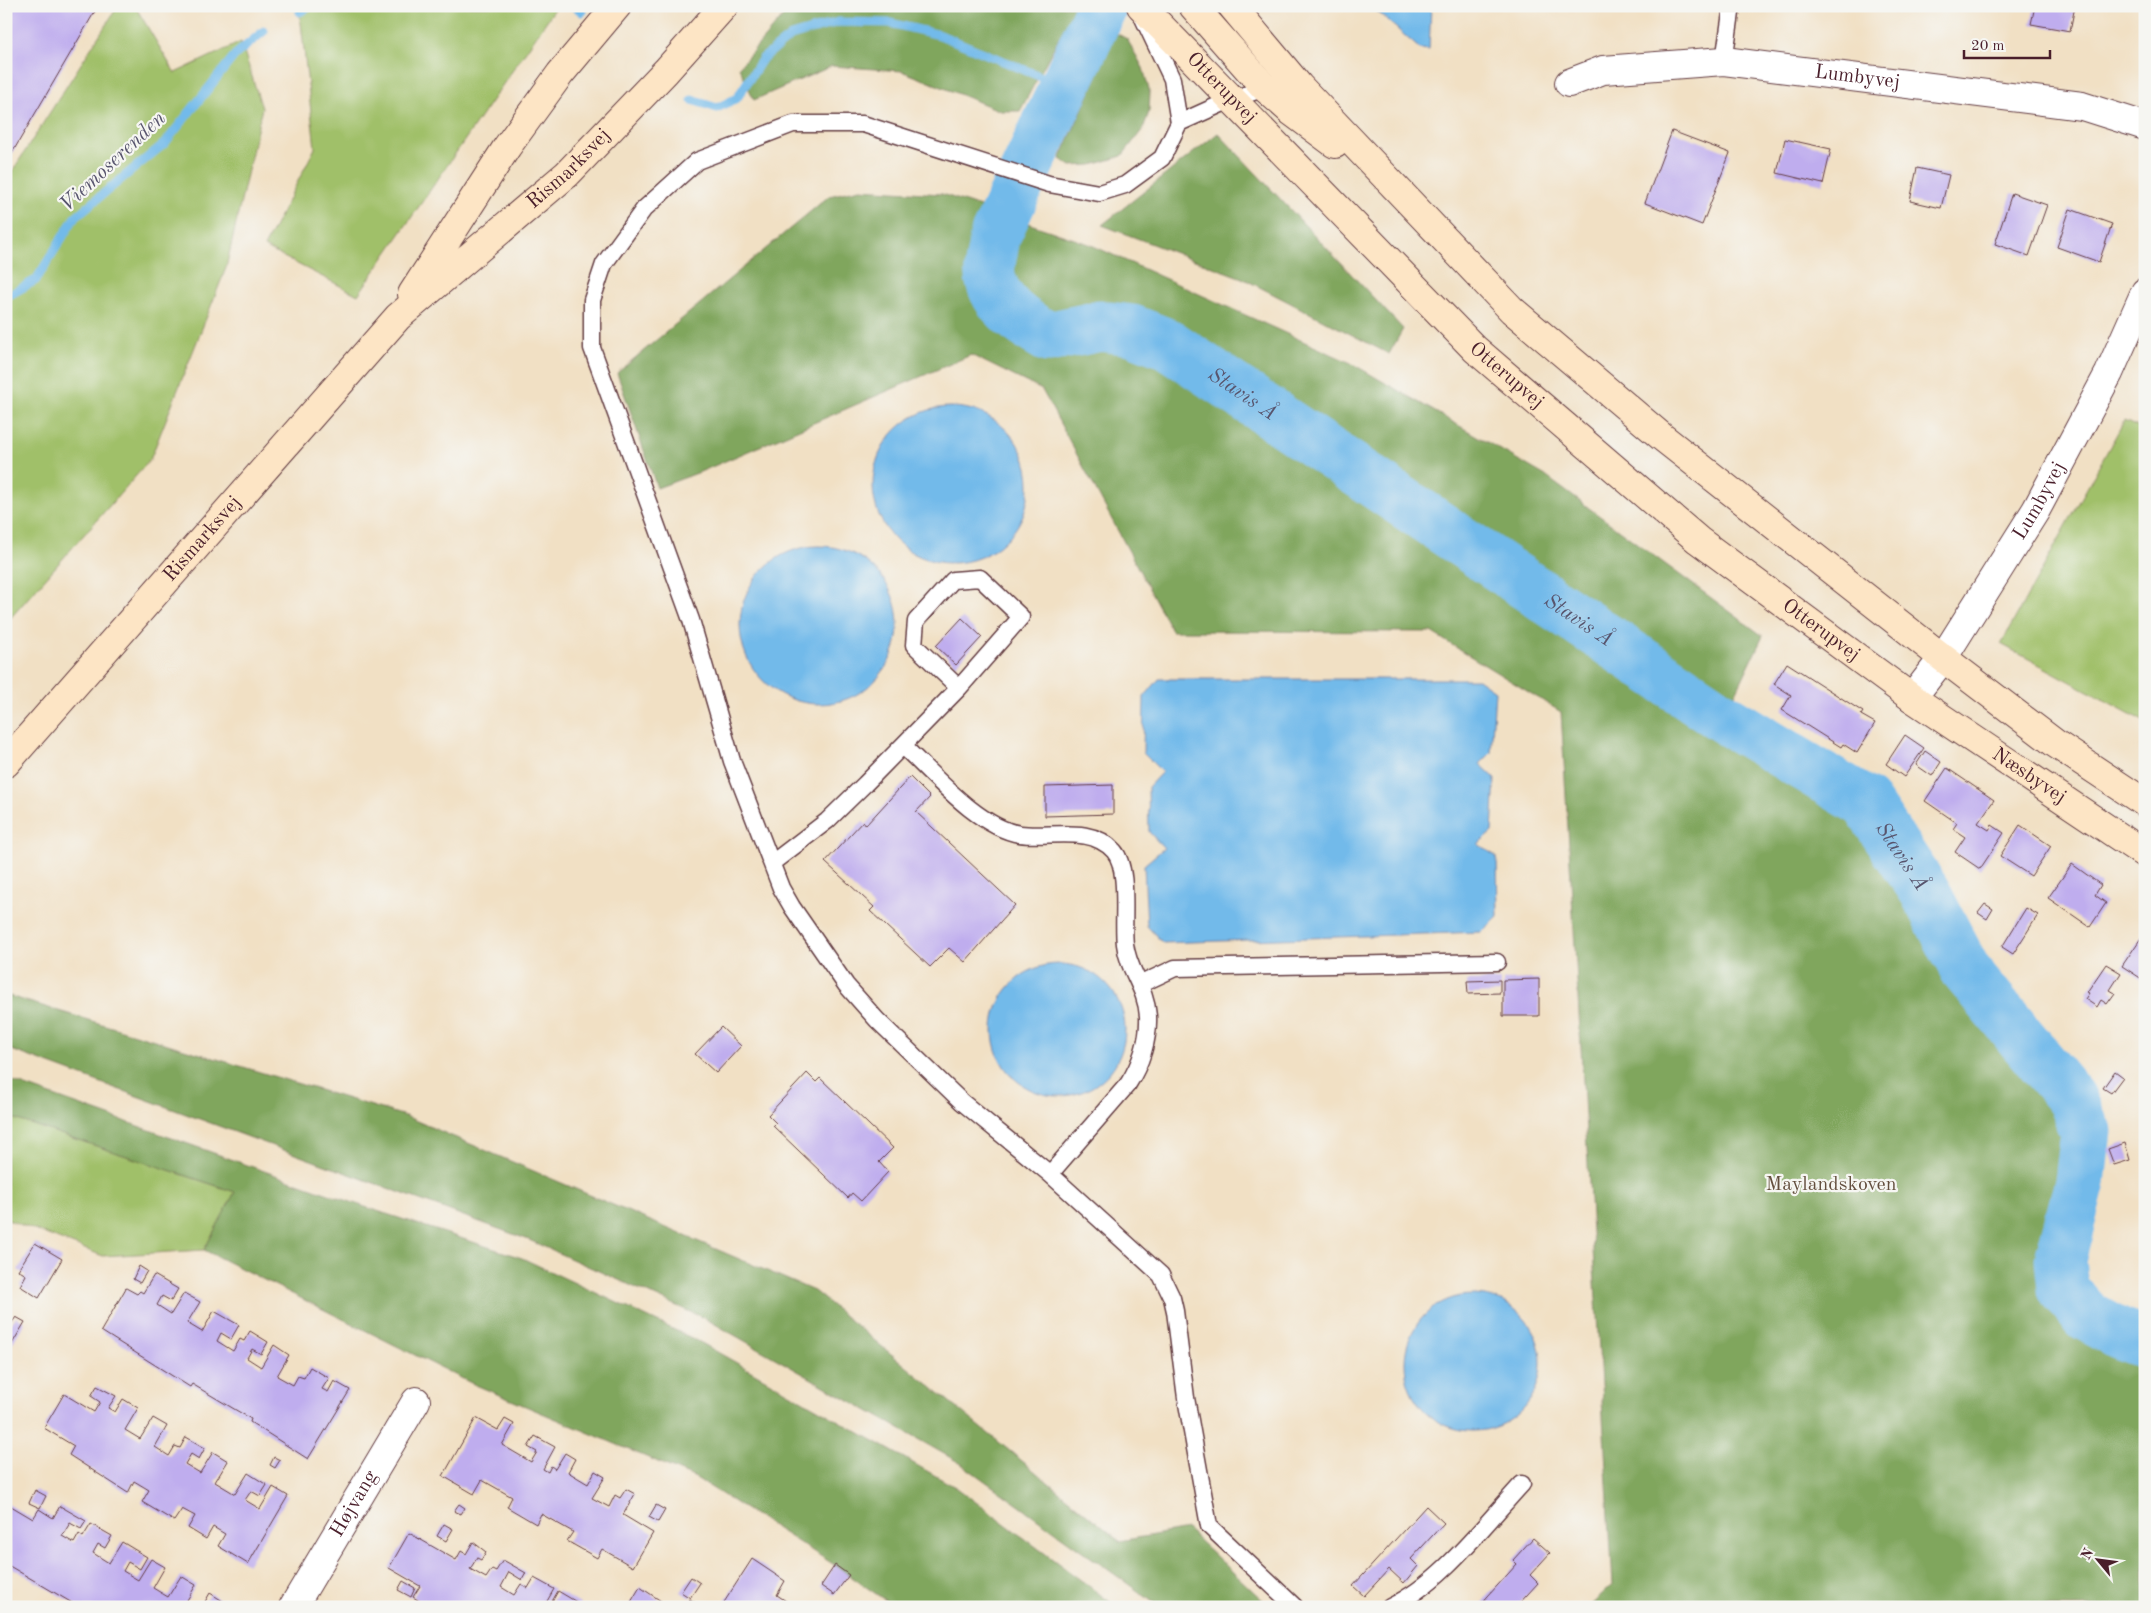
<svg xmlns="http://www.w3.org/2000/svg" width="2151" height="1613" font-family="'Old Standard TT',serif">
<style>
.green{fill:#a0c069;stroke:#75704a}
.forest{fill:#80a65d;stroke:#656244}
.water{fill:#72baea;stroke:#5e6c8a}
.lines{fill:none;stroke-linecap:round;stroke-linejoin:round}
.stream{stroke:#72baea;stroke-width:9}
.river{stroke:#72baea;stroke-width:51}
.building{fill:#bfadee}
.lane-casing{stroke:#633c42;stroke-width:19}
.street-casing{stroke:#633c42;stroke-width:30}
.secondary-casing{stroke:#633c42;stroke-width:30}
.lane{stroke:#fff;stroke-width:16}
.street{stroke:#fff;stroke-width:28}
.secondary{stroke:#fde5c5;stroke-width:28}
.labels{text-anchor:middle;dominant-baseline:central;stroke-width:4.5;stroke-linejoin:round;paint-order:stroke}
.street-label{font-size:20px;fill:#4a1f2b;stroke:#f6f6f2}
.park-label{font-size:20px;fill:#644f3e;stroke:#f6f6f2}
.water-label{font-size:21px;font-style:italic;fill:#58556e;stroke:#f6f6f2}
</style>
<rect width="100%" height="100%" fill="#f6f6f2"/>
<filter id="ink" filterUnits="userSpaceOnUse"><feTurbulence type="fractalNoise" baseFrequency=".02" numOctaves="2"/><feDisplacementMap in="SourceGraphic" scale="10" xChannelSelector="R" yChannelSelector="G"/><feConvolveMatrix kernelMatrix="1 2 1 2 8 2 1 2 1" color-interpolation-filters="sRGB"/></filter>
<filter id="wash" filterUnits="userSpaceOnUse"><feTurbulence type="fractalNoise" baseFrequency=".0096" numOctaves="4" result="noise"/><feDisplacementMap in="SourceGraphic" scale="20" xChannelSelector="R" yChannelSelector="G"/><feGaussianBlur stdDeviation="1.12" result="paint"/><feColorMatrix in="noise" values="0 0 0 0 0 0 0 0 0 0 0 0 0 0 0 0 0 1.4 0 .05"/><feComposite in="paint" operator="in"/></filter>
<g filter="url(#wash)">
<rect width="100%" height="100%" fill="#f1e0c4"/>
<path class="green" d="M118,6H135L175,73L241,42L262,108L226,268L150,460L6,623V181Z
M297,6H557L358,295L264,247L315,148L301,23Z
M2124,421L2145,430V722L2001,644Z
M6,1116L235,1192L204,1250L103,1256L6,1219Z"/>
<path class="forest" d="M792,6H1073L1075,8L1020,111H1001L902,71L832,66L754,100L739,67Z
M1116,33L1127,39L1143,68L1150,93L1149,112L1143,129L1122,156L1092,165L1071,166L1060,159Z
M1218,133L1403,329L1389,354L1242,278L1102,225Z
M860,189L942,194L1089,244L1351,363L1544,475L1763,636L1724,718L1866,803L1924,890L1966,971L2071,1098L2086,1131L2080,1182L2060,1260L2063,1289L2087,1316L2120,1334L2145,1343V1607H1589L1613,1585L1561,712L1431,632L1172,631L1042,390L971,355L700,472L657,488L617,373L829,196Z
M6,995L405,1116L814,1291L1120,1541L1187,1529L1270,1607H1160L960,1463L706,1319L529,1240L6,1048Z
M6,1079L368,1208L522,1258L698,1341L957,1488L1117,1607H895L833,1564L696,1478L471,1383L204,1250L235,1192L6,1116Z"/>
<path class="water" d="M1371,6H1431L1429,50L1420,49Z
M873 485a78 78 0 1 1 156 0a78 78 0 1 1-156 0Z
M740 625a79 79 0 1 1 158 0a79 79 0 1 1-158 0Z
M1159,679H1478L1495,691L1491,753L1480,764L1495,778L1492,832L1478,844L1497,857L1498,917L1482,932L1163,943L1147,926L1144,865L1164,848L1149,832L1148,787L1162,772L1143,753L1144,697Z
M993 1030a66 66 0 1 1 132 0a66 66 0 1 1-132 0Z
M1405 1363a68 68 0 1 1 136 0a68 68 0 1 1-136 0Z"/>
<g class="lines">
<path class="stream" d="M575,6L582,12
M300,12L310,6
M692,100L717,108L737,98L763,58L791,36L838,22L890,23L940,35L1066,87
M6,294H11L36,280L75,217L165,143L235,55L264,31"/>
<path class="river" id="s1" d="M1102,6L995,236C994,248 988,264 990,276C995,306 1025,324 1048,337L1100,326L1132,330L1168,344L1724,718L1866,803L1924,890L1966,971L2071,1098L2086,1131L2080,1182L2060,1260L2063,1289L2087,1316L2120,1334L2145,1343"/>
</g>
<g id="blocks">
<path class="building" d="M6,6H98L8,160L6,159Z
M2035,6H2075L2070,31L2031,24Z
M1672,131L1730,153L1702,225L1645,203Z
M1785,139L1831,149L1823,184L1777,173Z
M1917,168L1949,175L1941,208L1910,201Z
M2012,193L2047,205L2029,256L1995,244Z
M2070,209L2112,224L2099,262L2057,247Z
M962,618L982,637L956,665L936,646Z
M1787,663L1863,712L1861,715L1875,723L1857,753L1843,744L1841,747L1782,710L1791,695L1774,684Z
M1905,735L1924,748L1904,777L1886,764Z
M1925,751L1941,762L1932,776L1916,765Z
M1947,768L1994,800L1978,823L1989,830L1992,825L2004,833L1980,869L1955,852L1965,837L1953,829L1957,823L1925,801Z
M910,777L930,797L916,812L1015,905L965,962L949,948L930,967L870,911L874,907L825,862L863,821L866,825Z
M1113,785V814L1045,816V787Z
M2020,825L2051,846L2031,876L2000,856Z
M2072,864L2101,885L2095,895L2106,903L2090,927L2048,898Z
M1985,904L1993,909L1987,919L1978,913Z
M2026,908L2038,915L2013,954L2002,947Z
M2145,932V981L2122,966Z
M2106,964L2121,973L2110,990L2115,993L2107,1004L2101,1000L2097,1007L2085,999L2089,993L2087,992Z
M1539,979V1016H1503V980Z
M1500,980V993L1468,994L1467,981Z
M721,1027L741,1046L716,1073L695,1054Z
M2115,1071L2123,1077L2111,1093L2103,1088Z
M807,1073L816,1082L820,1078L893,1148L879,1162L888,1172L861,1201L852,1193L848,1198L773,1126L776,1123L768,1115Z
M2125,1143L2130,1160L2114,1165L2108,1149Z
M35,1243L62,1259L39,1298L20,1286L26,1275L18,1270Z
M139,1266L147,1271L140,1283L133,1279Z
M154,1275L178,1289L171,1301L162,1296L157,1305L171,1314L184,1293L200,1302L187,1323L202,1332L214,1311L239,1325L231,1339L221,1333L217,1341L233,1351L240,1339L244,1341L250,1331L268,1342L261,1354L252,1349L247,1358L261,1367L274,1345L289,1355L277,1376L293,1385L298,1376L304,1378L310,1367L329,1378L322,1389L328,1392L334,1381L350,1390L308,1459L250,1422L251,1419L192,1384L190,1387L101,1331L126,1288L137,1294L140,1291L143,1293Z
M16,1317L25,1322L6,1354V1323L10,1325Z
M97,1386L116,1396L108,1408L115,1412L123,1399L138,1408L125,1430L140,1439L153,1418L167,1426L155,1447L169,1456L175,1446L180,1448L186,1437L205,1448L199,1459L191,1454L185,1464L200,1473L213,1452L228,1461L215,1482L235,1494L248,1473L267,1485L260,1496L251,1491L245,1500L260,1509L273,1487L288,1496L248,1564L218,1546L225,1534L213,1527L206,1539L188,1528L195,1516L182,1509L174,1521L142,1502L149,1490L134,1481L128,1493L69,1455L74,1446L44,1428L64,1394L94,1412L100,1402L91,1396Z
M476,1418L498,1430L505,1419L514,1424L502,1445L531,1462L537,1452L528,1447L535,1436L555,1447L543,1469L548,1472L551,1466L555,1469L565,1453L575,1459L568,1472L588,1484L595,1471L605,1477L592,1498L609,1507L615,1495L620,1498L626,1489L635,1494L623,1515L653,1533L633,1567L602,1549L597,1558L567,1541L573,1532L541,1514L536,1524L507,1507L512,1497L482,1480L474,1494L443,1476Z
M274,1457L280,1460L275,1468L270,1465Z
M35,1490L46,1496L40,1508L29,1503Z
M6,1503L33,1519L39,1509L53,1518L60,1506L86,1521L81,1529L70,1523L62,1536L74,1543L79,1534L83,1537L91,1524L112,1536L105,1548L98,1544L93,1553L109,1563L122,1542L147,1557L140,1569L128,1562L123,1571L138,1580L151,1559L165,1567L153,1588L168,1597L181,1576L196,1585L183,1607H79L6,1564Z
M459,1504L465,1508L461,1514L454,1511Z
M656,1505L665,1510L658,1522L649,1517Z
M1426,1506L1444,1523L1411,1559L1418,1566L1404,1583L1389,1569L1364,1596L1353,1586Z
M444,1524L453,1529L446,1541L437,1536Z
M409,1533L456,1560L461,1551L466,1554L473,1542L486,1552L481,1560L477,1558L470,1569L486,1578L492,1569L496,1571L503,1560L526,1573L522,1580L509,1572L501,1587L514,1595L521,1584L528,1588L534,1578L554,1589L546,1603L550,1605L558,1591L580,1604L579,1607H429L413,1597L420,1586L389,1568Z
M1533,1538L1550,1553L1530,1575L1538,1583L1516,1607H1478L1517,1564L1513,1560Z
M752,1559L785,1581L777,1595L795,1607H721Z
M835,1565L849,1575L834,1595L821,1586Z
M691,1577L700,1583L690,1598L681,1592Z
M403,1581L415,1588L411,1597L398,1590Z
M640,1587L664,1603L662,1607H628Z
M210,1593L226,1603L224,1607H202Z
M690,1599L702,1607H685Z"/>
</g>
</g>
<g filter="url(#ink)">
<use href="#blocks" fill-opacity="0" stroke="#633c42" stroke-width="1"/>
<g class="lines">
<g class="lane-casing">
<path id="lane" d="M1143,18L1172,79L1179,123L1162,158L1125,185L1099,193L1049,184L863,124H793L697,161L644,209L604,264L592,300V348L691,620L732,761L781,888L792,907L846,985L877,1020L962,1102L1050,1174L1161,1275L1172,1298L1175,1311L1186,1398L1209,1526L1295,1607
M1724,61L1732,6
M1179,123L1230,100L1265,88
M903,746C933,774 979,828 1020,834C1051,838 1091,825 1114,851C1130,869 1122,921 1125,944C1128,971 1146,987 1148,1016C1149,1039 1141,1064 1128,1084L1050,1174
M772,863L827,821L865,784L959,688L1021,617L980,578L953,580L916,621L914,645L959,688
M1141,984L1175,968L1497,962
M1390,1607C1441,1583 1484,1525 1522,1484"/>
</g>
<g class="street-casing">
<g id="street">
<path id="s2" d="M1569,83L1603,70L1724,61L2082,106L2145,126"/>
<path id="s3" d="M1912,698L1943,658L2036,510L2109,373L2145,292"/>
<path id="s4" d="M293,1607L416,1401"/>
</g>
</g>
<g class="secondary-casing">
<g id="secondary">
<path id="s5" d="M1141,6L1475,349L1698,540L1912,698L2145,854"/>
<path d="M1193,6L1265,88L1292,112L1335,144"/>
<path d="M1232,6L1299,86L1512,310L1662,437L1943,658L2056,744L2145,803"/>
<path d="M412,294L507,147L560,74L617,6"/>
<path id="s6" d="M6,763L398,317L567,174L666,71L724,6"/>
</g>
</g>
<use href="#lane" class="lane"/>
<use href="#street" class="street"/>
<use href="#secondary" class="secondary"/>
</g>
</g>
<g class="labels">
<g class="street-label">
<text stroke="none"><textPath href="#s2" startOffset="292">Lumbyvej</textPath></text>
<text stroke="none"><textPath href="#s5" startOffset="115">Otterupvej</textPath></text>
<text stroke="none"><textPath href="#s6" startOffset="820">Rismarksvej</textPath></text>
<text stroke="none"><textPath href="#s5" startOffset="520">Otterupvej</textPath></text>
<text stroke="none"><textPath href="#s3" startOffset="235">Lumbyvej</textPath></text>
<text stroke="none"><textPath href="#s6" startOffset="298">Rismarksvej</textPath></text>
<text stroke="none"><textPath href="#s5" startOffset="925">Otterupvej</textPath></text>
<text stroke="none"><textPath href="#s5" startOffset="1179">Næsbyvej</textPath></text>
<text stroke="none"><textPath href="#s4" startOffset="120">Højvang</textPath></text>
</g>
<g class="park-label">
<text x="1831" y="1185">Maylandskoven</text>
</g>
<g class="water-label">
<text transform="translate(113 162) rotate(-43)">Viemoserenden</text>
<text stroke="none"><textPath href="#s1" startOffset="595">Stavis Å</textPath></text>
<text stroke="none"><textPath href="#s1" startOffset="1000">Stavis Å</textPath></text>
<text stroke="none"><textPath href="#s1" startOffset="1405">Stavis Å</textPath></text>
</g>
</g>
<rect width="2151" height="1613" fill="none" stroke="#f6f6f2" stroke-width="25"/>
<g transform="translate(2098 1560) rotate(299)" stroke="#f6f6f2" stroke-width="4" paint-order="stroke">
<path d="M0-4L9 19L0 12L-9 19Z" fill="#4a1f2b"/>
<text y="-8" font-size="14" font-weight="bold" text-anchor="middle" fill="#4a1f2b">N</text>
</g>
<path d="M1964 50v8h86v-8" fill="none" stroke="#4a1f2b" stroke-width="2.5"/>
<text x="1971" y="50" font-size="15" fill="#4a1f2b" stroke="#f6f6f2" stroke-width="4" paint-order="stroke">20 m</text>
</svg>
